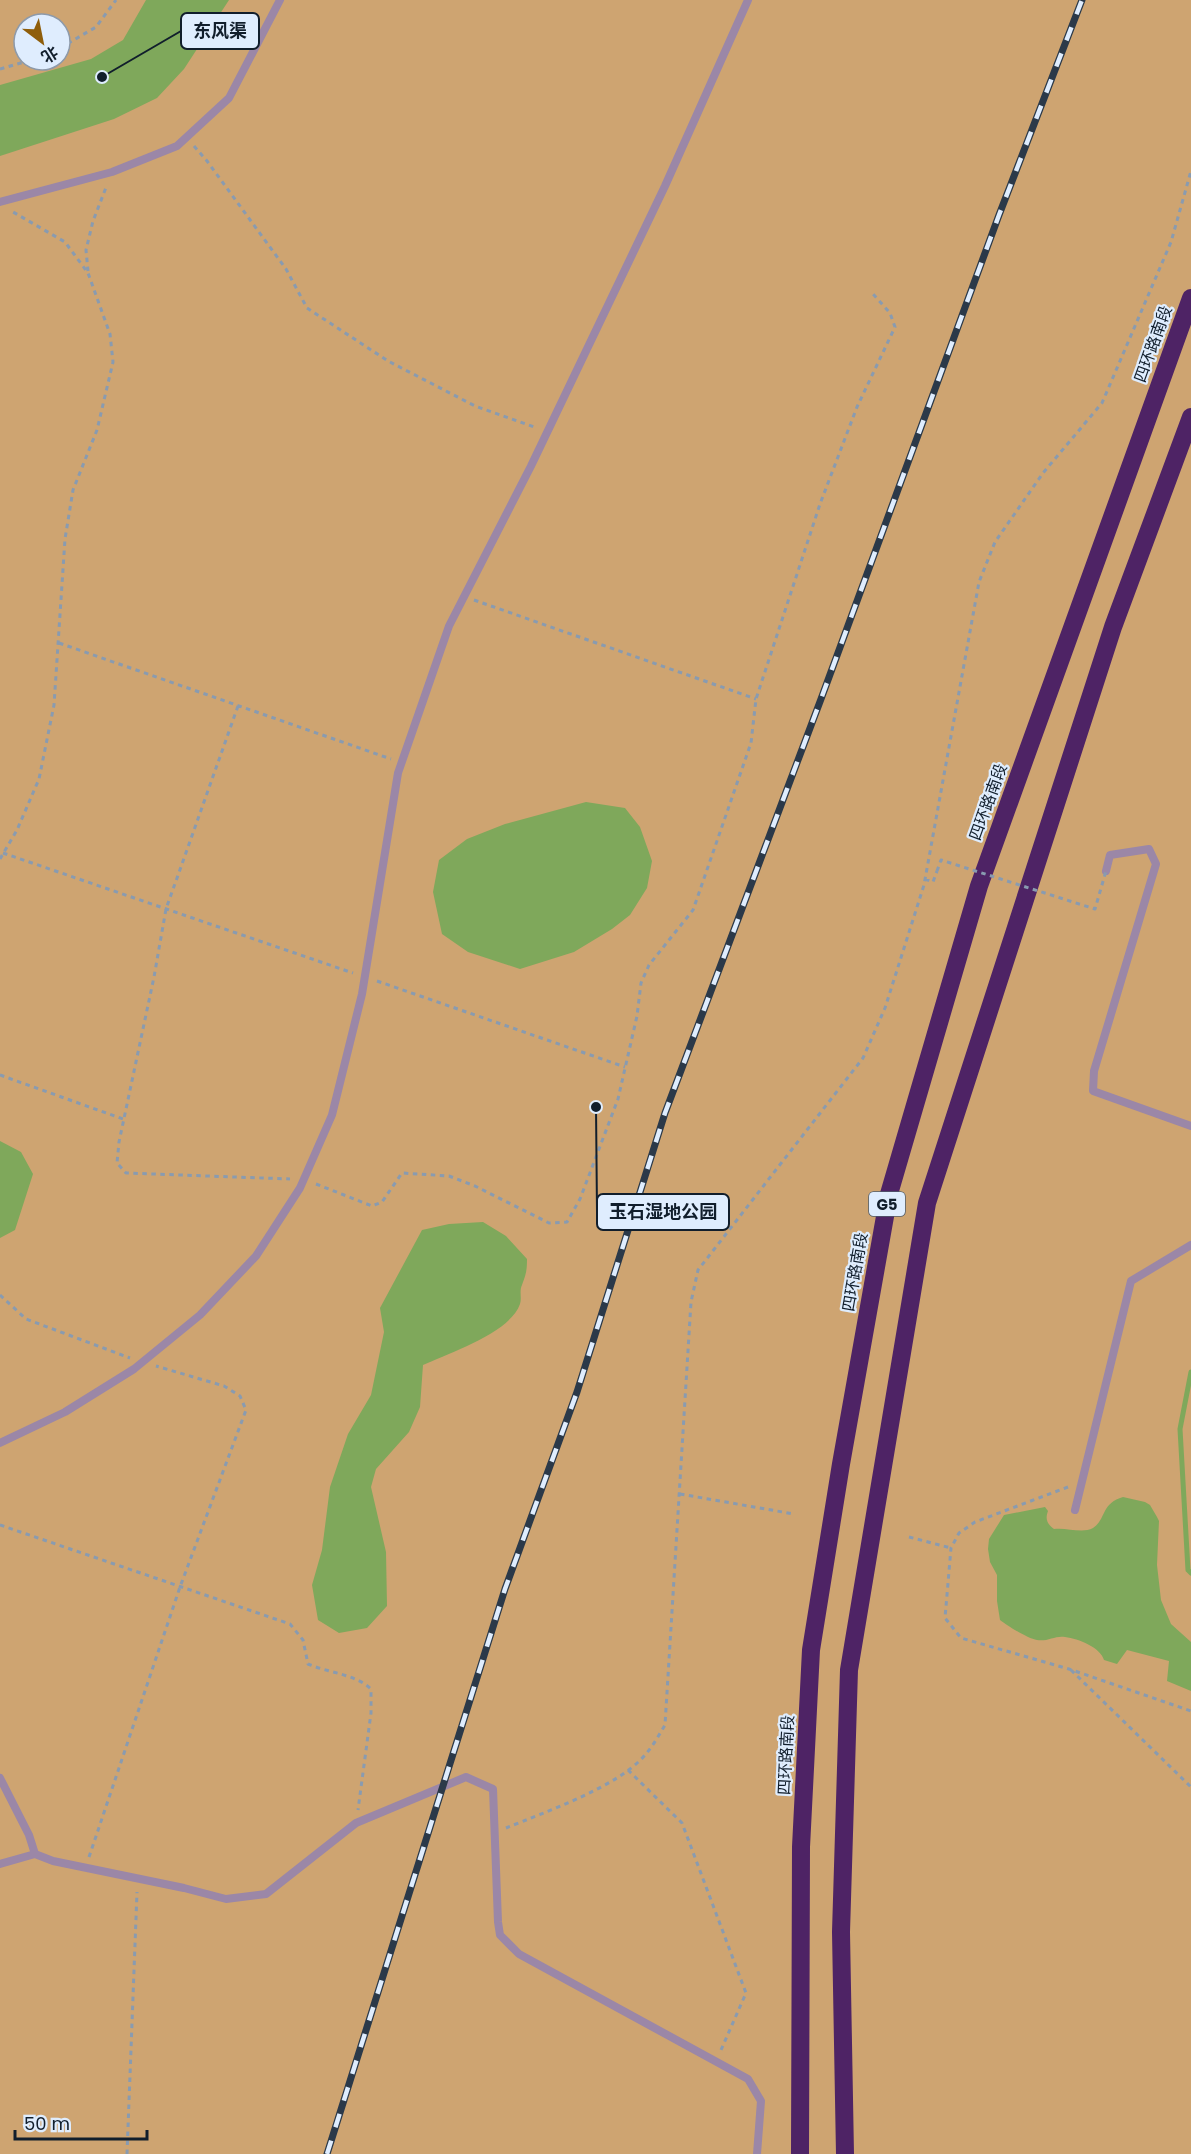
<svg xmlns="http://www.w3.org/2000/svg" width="1191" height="2154" font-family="Poppins,'Noto Sans SC',sans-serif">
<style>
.green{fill:#cea471;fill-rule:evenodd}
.water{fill:#7fa85b}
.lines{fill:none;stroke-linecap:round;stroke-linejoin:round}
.stream{stroke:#7fa85b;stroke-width:5}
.path{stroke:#899bb0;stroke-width:3;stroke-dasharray:4.5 4.5;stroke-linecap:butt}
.lane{stroke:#9b87a7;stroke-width:8}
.highway{stroke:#4e2365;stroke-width:18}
.rail-casing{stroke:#2b3949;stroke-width:7}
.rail{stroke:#dfedfe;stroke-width:4.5;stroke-dasharray:14;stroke-linecap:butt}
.path-bridge{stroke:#899bb0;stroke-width:3;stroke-dasharray:4.5 4.5;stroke-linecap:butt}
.labels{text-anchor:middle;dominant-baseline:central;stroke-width:4.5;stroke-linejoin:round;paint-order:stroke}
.shield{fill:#dfedfe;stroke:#4f5c6b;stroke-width:1.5}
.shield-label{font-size:15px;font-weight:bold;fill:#111e2c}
.street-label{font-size:16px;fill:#111e2c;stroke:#dfedfe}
.leader{fill:none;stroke:#111e2c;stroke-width:2}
.callout-dot{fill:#111e2c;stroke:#dfedfe;stroke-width:2}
.callout{fill:#dfedfe;stroke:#111e2c;stroke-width:2}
.callout-label{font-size:18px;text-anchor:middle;font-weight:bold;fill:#111e2c}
</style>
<rect width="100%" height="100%" fill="#cce1f9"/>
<path class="green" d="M0,0H1191V2154H0ZM24,24H60V60H24Z"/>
<path class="water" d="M146,0H229L184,69L157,98L114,119L0,156V85L91,59L123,40Z
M586,802L625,808L640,827L652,861L647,888L630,915L612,929L574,952L520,969L468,952L442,934L433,892L439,860L467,839L505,824Z
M0,1141L21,1152L33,1174L15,1230L0,1238Z
M483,1222L506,1236L527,1259C527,1271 526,1274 522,1285C519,1291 522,1298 520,1304C510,1333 449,1353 423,1365L420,1407L409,1432L376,1469L371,1487L386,1552L387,1606L367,1628L339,1633L318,1620L312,1585L322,1550L330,1487L348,1434L371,1395L384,1332L380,1308L422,1230L449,1224Z
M1123,1497L1145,1502L1150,1505L1157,1517L1159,1521L1157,1565L1161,1600L1171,1624L1191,1642V1691L1167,1681L1169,1661L1127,1650L1117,1664L1104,1660C1100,1647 1079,1639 1065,1637C1056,1635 1047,1642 1037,1640C1028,1639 1008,1626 1000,1620L997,1601V1575L990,1562L988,1549L989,1539L1004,1515L1045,1507L1048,1511C1045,1519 1047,1524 1054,1529C1066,1527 1082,1534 1093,1528C1106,1520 1101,1503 1123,1497Z"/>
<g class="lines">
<path class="stream" d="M1191,1372L1180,1429L1188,1570L1191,1573"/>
<path class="path" d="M60,48L96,27L116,0
M0,69L31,60
M194,146L207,161L286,269L307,308L388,361L475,406L537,428
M88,271L86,250L93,221L107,185
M474,600L756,699
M59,643L391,759
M238,706L166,909L154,977L119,1142L117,1163L126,1173L290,1179
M3,853L353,973
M0,859L17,830L39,779L54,705L65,539L73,490L97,430L113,362L110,334L88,273L65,242L13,212
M925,879L933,882L937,871
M377,981L625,1067
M0,1075L123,1119
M316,1184L372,1206L382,1202L402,1173L449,1176L475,1186L549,1223L567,1222L580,1199L618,1099L637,1016L641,983L649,965L693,910L751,743L756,699L820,504L857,407L895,327L890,313L873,294
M0,1295L26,1319L130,1358
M1068,1487L975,1522L959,1533L951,1548L945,1618L961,1638L1069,1669L1191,1711
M680,1494L794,1514
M0,1525L290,1624L303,1640L308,1664C329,1673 355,1674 371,1689V1713L358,1810
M909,1537L951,1548
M1071,1670L1191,1787
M628,1770L682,1823L746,1993L721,2050
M506,1828C545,1812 618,1787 645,1755C653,1746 659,1735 665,1725L691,1302L698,1270L863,1058L885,1008L924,885L979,582L995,542L1043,473L1102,403L1171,242L1191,171
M89,1857L180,1587L246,1410L240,1396L224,1386L156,1366
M127,2154L137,1892"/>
<path class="lane" d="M0,202L112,172L177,146L229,98L280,0
M1106,871L1110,855L1149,849L1156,864L1094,1071L1093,1091L1191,1126
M0,1443L65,1412L134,1369L200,1315L256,1256L300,1188L332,1115L362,994L398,773L449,626L531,466L665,186L748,0
M1075,1510L1131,1281L1191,1245
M0,1778L29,1835L35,1854L53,1861L184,1888L226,1899L266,1894L356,1823L466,1777L493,1789L498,1922L500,1935L519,1954L748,2079L761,2101L757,2154
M0,1864L35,1854"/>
<path class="highway" d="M800,2154L801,1847L811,1650L841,1464L889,1194L979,886L1191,298
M845,2154L841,1932L849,1670L927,1203L1113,627L1191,417"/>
<g class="rail-casing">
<path id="rail" d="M327,2154L505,1589L577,1392L665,1113L821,699L999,215L1082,0"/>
</g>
<use href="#rail" class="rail"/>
<path class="path-bridge" d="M937,871L941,860L1095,909L1106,871"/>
</g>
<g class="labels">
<rect class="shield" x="869" y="1192" width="36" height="24" rx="4.5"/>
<g class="shield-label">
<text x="887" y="1204">G5</text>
</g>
<g class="street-label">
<text transform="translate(1153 344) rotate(-70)">四环路南段</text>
<text transform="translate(988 802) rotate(-70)">四环路南段</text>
<text transform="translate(855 1272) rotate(-80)">四环路南段</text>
<text transform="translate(786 1755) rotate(-87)">四环路南段</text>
</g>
</g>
<path class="leader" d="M102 77L181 31M596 1107L597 1212"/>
<g class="callout-dot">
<circle cx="102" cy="77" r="6"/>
<circle cx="596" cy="1107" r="6"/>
</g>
<g class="callout">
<rect x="181" y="13" width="78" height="36" rx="6"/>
<rect x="597" y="1194" width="132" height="36" rx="6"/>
</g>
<g class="callout-label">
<text x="220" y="37">东风渠</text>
<text x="663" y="1218">玉石湿地公园</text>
</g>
<g transform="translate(42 42) rotate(148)"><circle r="28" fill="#dfedfe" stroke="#8d9aaa" stroke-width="1.5"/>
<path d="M0-4.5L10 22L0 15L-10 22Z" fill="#8f5e0b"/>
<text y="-9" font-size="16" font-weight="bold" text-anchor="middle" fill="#111e2c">北</text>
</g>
<path d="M15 2130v9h132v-9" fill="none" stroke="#111e2c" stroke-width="3"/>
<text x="24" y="2130" font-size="18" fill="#111e2c" stroke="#dfedfe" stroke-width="4.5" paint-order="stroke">50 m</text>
</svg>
